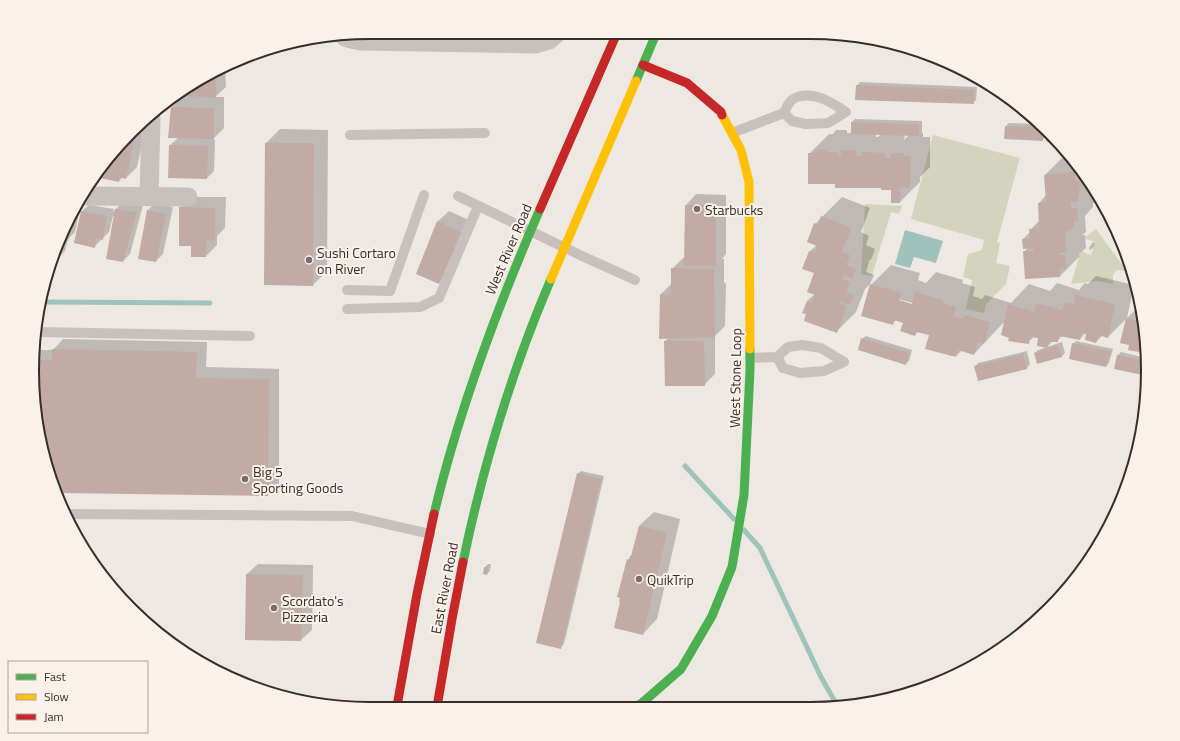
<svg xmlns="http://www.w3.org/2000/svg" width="1180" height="741" font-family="'Titillium Web',sans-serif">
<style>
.green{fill:#d2d4bd}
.water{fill:#9fc2bd}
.shadow{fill:#0003;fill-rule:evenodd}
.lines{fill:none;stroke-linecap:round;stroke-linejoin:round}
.stream{stroke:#9fc2bd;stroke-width:5}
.building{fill:#c2aaa5}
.lane{stroke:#c8c0bc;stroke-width:10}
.street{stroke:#c8c0bc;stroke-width:19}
.fast{stroke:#4caf50;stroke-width:9}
.slow{stroke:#ffc107;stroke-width:9}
.jam{stroke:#c62828;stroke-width:9}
.poi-dot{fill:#786e6a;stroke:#faf1eb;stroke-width:1.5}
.labels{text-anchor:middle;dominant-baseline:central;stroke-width:4;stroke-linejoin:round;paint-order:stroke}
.poi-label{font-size:14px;fill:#392c29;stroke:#faf1eb;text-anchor:start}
.street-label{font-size:14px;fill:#392c29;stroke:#faf1eb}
.rim{fill:none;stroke:#392c29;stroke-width:2}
</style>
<rect width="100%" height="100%" fill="#eee8e3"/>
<path class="green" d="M933,135L1020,158L997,242L1000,243L996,263L1010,266L1006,284L986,304L984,313L966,309L972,280L963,277L968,254L982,250L984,240L911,219Z
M865,204L902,206L899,214L891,212L872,276L861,274Z
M1096,229L1127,271L1117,270L1113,275V284L1097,281L1071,284L1081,251L1091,255L1095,242L1084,238Z"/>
<path class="water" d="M905,230L943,241L936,263L914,257L910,268L895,264Z"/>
<path class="shadow" d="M225,68L226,87L215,97H224V128L213,139L215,140L214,171L207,178L170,145L178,138L172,107L184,95L182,89Z
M860,82L977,87L976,100L973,103L857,86Z
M855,119L922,121V133H923V137H930V167L920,177V182L900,202L892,189L882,187L836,183L809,154L829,134H833L836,130H847V133H852V122ZM876,134H881L878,137H876ZM905,135H909L904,140Z
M1009,123L1039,124L1046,130V137L1042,140L1006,126Z
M139,129L145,131L137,167L126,178L123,177L119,181L102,164Z
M280,129L328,130L327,271L313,285L266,143Z
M1065,155H1070L1103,201L1098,199L1093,204V207L1085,216L1086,232L1082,235H1085L1086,248L1079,254L1080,256L1060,276L1024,252L1028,247L1023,239L1030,232V230L1040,220L1039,203L1046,195L1045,175Z
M696,194L726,195V254L722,259H724V282L726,284L725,326L715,336V374L704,385L665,341L669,338L661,294L672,283V269L683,258H686V205Z
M191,197H226L225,228L217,236V245L206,256L192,245L180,208Z
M842,197L870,208L861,232L869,236L866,245L875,249L872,258L868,262H869L866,272L874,275L870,284L865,289L856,312L836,332L808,314L807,301L815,294V273L810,251L817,245L815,224Z
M123,202L143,205L130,254L123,261L115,216H113L109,232L94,247L81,212L89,205L114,209L113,212Z
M155,203L173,207L163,254L156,261L139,258L148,210Z
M81,204L75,232L68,239L65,251L58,258H52Z
M1106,210L1116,231L1102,214Z
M449,211L471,221L449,272L439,283L417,274L438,221Z
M1093,242L1095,243L1094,247L1090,250L1089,249L1090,246Z
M891,265L920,273L918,280L926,283L936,272L963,280L962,283L975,287L973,296L982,299L985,295L1011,303L1029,284L1050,291L1057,283L1079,290L1085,283L1088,284L1096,276L1134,285L1127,318L1140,305L1145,327L1146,351L1144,352L1130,345L1122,343L1127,318L1108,337L1102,336L1096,342L1087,331L1080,339L1062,336L1057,341H1053L1047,347L1062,342L1065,353L1062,356L1035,353L1038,350L1047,347L1039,338L1034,337L1028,342L1005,321L974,354L962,350L956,356L930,335L918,331L915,335L904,322L896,320L892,324L871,285ZM894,298L913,303L912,305L894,300Z
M866,336L912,350L909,361L905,364L862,339Z
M63,339L207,342L206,367L279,369V484L268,495L59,492L44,458L32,370L35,350H53Z
M1076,341L1113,349L1109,363L1106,366L1073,344Z
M1027,351L1030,364L1027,368L975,367L978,363Z
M1121,352L1146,358L1147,375L1118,355Z
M581,471L604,476L564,644L560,648L578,474Z
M654,512L680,519L657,619L643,634L628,560L633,554L639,526Z
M258,564L313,565L312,630L301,640L246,639L247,574Z
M488,564H491L490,571L487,574L485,567Z
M274,689V692L265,690Z"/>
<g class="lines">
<path class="stream" d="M43,302L210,303
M685,466L734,519
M744,530L760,548L821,677L838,707"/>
</g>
<path class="building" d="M215,73L216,98L176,95L182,89Z
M856,85L974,90V104L855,100Z
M171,107L214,108V139L168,138Z
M851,122L919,124V136L851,134Z
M1005,126L1043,127V141L1004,139Z
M1049,133L1064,147L1065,148L1046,141Z
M128,140L134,141L126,179L120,177L119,182L95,177L102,164Z
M265,143H314L313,286L264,285Z
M169,145L208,146L207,179L168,178Z
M815,149L827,150V152H837V155H841V150H856V156H862V152L885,153V158H890V153H904V156H911L910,188H900V203H891V190H881V188H835V184H808V153H815Z
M1074,172L1075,181H1079L1080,193L1078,194V202H1070L1071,208H1077L1078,221H1074V228L1065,232L1066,252L1059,253V255H1065L1066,268L1060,269V277L1025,279L1023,251H1033V248L1023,249L1022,239H1030L1029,229L1039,228L1038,203L1046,202L1044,175Z
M1093,187L1103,201L1116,233L1101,214L1106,210L1089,190Z
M685,205H716V266H684Z
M179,207L215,208V240H207L206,257H191V246H179Z
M115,209L137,212L123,262L106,259Z
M147,210L166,214L156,262L138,259Z
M81,211L107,216L103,240L96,238L95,248L74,243Z
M821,216L851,228L842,252L850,255L846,265L856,269L852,279L844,275L843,279L850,282L846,292L854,295L850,305L840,301L839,303L847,306L837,333L804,321L806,314L802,313L807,301L812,303L815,295L807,292L814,273L802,269L809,251L815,253L817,246L807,242L814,223L818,225Z
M72,221L68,241L63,239L58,259H52Z
M437,221L461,232L439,284L416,274Z
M671,268L714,269V293L715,295V337L659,339L660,294H671Z
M870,284L901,293L899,300L912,304L915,292L943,300V303L956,307L954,316L963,319L965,315L990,322L984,344L978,342L974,355L958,350L956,357L925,349L929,335L916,332L915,336L900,331L903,323L894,320L893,325L861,316Z
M1075,295L1115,304L1108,338L1099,335L1096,343L1085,340L1086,334L1081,333L1080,340L1059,336L1058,342H1049L1047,348L1037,346L1038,338L1030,337L1029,344L1008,341L1009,338L1001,335L1008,304L1034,312L1036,303L1062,310L1065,303L1074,304Z
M1126,318L1144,322L1146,350L1145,353L1128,350L1129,345L1120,343Z
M861,338L909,353L906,365L858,350Z
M664,341H704L705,386H665Z
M1072,343L1110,352L1106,367L1069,359Z
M1058,345L1062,357L1037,364L1034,353Z
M52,349L197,352L196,378L269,379L268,496L59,493L44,458L32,370L34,360H52Z
M1023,354L1027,369L978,381L974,366Z
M1117,355L1146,361L1147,376L1114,369Z
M577,473L601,479L561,649L536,643Z
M639,526L667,533L643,635L614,628L620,602H619L620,598L617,597L627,559L629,560L630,556H631Z
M484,567H488L487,575L483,574Z
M246,574L303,575L301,641L245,640Z"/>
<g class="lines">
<path class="lane" d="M732,133L784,113C786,110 787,105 790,102C792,99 797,97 801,96C818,93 832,103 846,112L828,123L806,124L792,121L784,113
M350,135L485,133
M458,196L582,256L635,280
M347,290L390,291L424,195
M347,309L420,307L439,298L478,206
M38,332L250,336
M777,357L783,368L800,373L824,371L844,362
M750,358L777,357L788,347L802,345L821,348L844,362
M69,514L352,516L430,534"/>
<path class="street" d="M344,36L347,38L360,41L536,44L549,40L557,33
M85,196L188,197
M149,197L151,119"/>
<path class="fast" d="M636,81L656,34
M434,514C459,409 497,308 540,209
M463,562C483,466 512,370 551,279
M635,707L642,703L681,669L712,616L732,567L744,495L750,370V349"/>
<path class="slow" d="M722,115L741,150L749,182L750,349
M551,279L636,81"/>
<path class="jam" d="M643,65L687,83L721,112L722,115
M540,209L617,33
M397,706L417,594L434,514
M437,707L452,619L463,562"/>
</g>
<g class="poi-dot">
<circle cx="697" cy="209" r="4"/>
<circle cx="309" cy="260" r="4"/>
<circle cx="245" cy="479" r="4"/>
<circle cx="639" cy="579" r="4"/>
<circle cx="274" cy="608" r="4"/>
</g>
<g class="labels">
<g class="poi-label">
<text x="705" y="209">Starbucks</text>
<text x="317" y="252">Sushi Cortaro<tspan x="317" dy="16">on River</tspan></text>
<text x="253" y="471">Big 5<tspan x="253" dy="16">Sporting Goods</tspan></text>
<text x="647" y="579">QuikTrip</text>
<text x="282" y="600">Scordato's<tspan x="282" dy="16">Pizzeria</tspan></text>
</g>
<g class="street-label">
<text transform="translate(508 249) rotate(-67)">West River Road</text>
<text transform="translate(735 378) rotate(-89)">West Stone Loop</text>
<text transform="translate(444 588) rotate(-79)">East River Road</text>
</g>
</g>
<path d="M0 0H1180V741H0ZM370 39H810A331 331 0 0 1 1141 370V371A331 331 0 0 1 810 702H370A331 331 0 0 1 39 371V370A331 331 0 0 1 370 39Z" fill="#faf1eb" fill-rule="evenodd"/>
<path class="rim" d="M370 39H810A331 331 0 0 1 1141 370V371A331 331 0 0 1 810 702H370A331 331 0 0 1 39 371V370A331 331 0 0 1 370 39Z"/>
<rect x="8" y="661" width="140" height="72" fill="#faf1eb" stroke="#ada29d"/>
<rect x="16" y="674" width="20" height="6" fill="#4caf50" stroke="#ada29d"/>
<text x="44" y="681" font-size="12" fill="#392c29">Fast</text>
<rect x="16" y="694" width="20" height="6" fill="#ffc107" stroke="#ada29d"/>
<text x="44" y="701" font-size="12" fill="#392c29">Slow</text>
<rect x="16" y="714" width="20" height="6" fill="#c62828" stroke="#ada29d"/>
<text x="44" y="721" font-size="12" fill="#392c29">Jam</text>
</svg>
